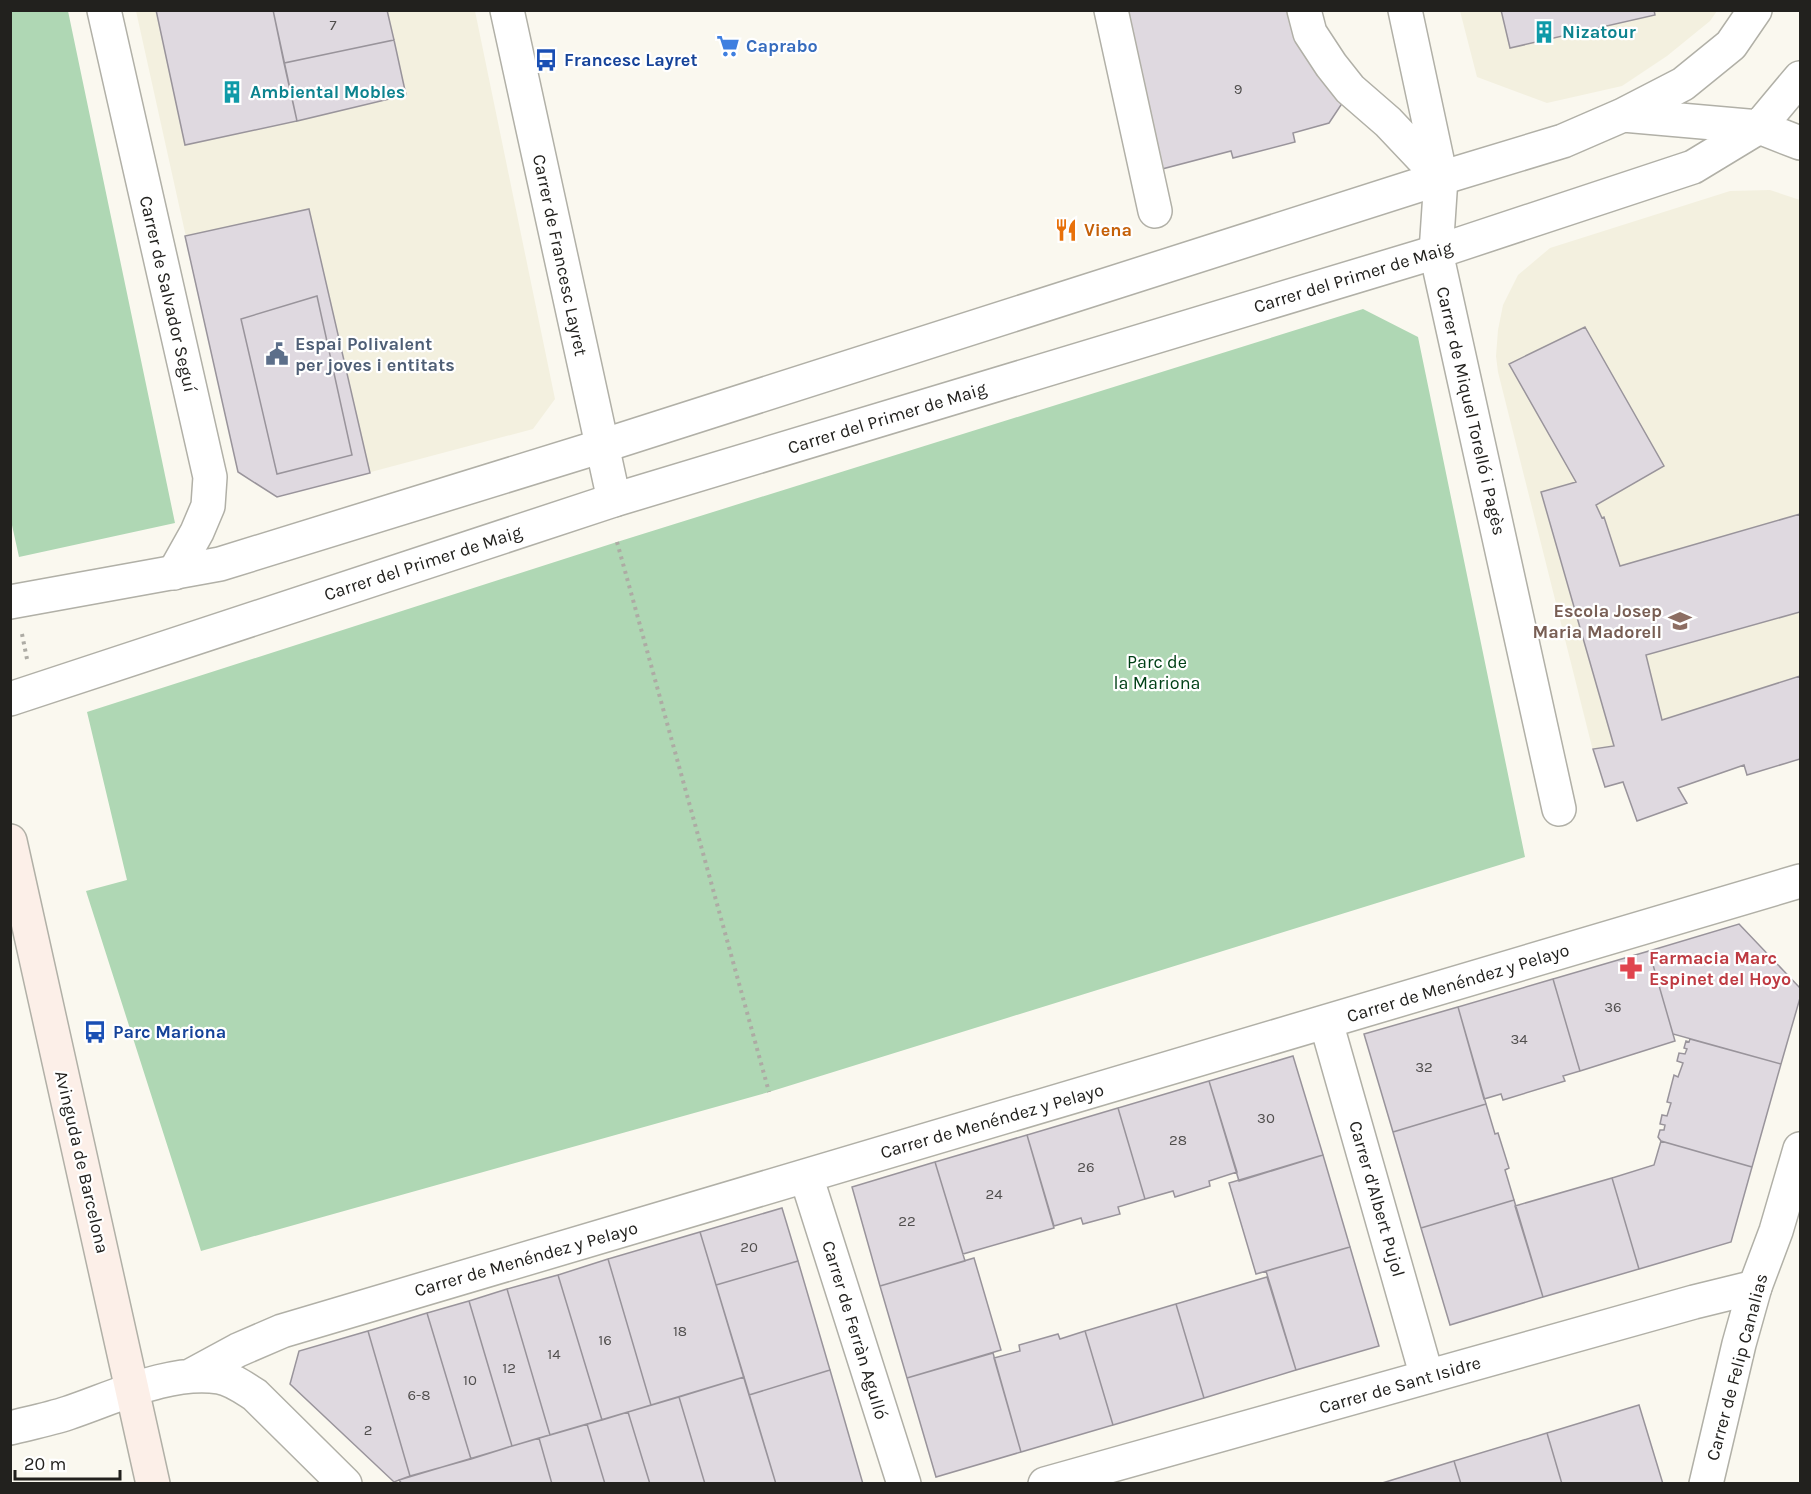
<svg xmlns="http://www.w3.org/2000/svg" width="1811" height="1494" font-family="Karla,sans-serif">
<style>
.built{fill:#f3f0df}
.green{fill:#afd7b4}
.building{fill:#dfd9e0;stroke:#99949b;stroke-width:1.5}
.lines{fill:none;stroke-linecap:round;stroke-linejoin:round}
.minor-casing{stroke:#b1b0a7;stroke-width:36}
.tertiary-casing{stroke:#b1b0a7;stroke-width:36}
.secondary-casing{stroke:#b1b0a7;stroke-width:36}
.path{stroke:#adaba4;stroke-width:4;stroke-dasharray:3 4.5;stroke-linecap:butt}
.minor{stroke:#fff;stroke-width:33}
.tertiary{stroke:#fff;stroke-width:33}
.secondary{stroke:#fcefe8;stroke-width:33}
.labels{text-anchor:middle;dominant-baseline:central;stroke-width:4.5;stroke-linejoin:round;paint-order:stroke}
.number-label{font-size:15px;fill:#514f4e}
.culture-label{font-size:18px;font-weight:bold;fill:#0d838f;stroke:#fff;text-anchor:start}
.shop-label{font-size:18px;font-weight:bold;fill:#366cbe;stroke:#fff;text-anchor:start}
.transit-label{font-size:18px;font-weight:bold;fill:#164399;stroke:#fff;text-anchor:start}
.food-label{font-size:18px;font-weight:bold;fill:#c56008;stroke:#fff;text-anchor:start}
.street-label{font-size:18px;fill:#22211e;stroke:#fff}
.service-label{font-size:18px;font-weight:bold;fill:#4e5e75;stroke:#fff;text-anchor:start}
.education-label{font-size:18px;font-weight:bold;fill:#785e54;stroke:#fff;text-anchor:end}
.park-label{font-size:18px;fill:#004016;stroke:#fff}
.health-label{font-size:18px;font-weight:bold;fill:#be3a42;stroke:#fff;text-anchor:start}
</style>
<rect width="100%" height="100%" fill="#faf8ef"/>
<path class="built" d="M136,11H475L555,399L533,429L277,497L238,472Z
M1460,11H1717L1710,21L1667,56L1622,86L1547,103L1477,77Z
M1770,190L1800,200V759L1747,775L1744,766L1679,787L1687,803L1637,821L1623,783L1605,787L1592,747L1498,372L1496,356L1498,330L1503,305L1518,275L1550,248L1730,191Z"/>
<path class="green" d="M10,11H68L175,523L19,557L10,516Z
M1363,309L1418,337L1525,857L769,1092L201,1251L86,891L127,880L87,712L617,542Z"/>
<path class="building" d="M156,10H273L297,121L185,145Z
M273,10H387L394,40L284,63Z
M1121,10H1288L1291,22L1345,99L1329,123L1293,133L1295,142L1233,158L1231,151L1162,169Z
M1501,10H1654L1655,15L1510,48Z
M394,40L406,95L297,121L284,63Z
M309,209L370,473L277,497L238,472L185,236Z
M317,296L352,455L277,474L241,319Z
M1585,327L1664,466L1596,505L1602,518L1604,517L1620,566L1800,514V612L1646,655L1662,720L1800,676V759L1747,775L1744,765L1678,788L1687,803L1637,821L1623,782L1605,787L1593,749L1614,746L1541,492L1576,482L1509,364Z
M1739,924L1800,988V998L1781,1064L1673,1034L1649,951Z
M1649,951L1675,1041L1580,1071L1553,979Z
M1553,979L1580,1071L1563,1076L1565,1081L1503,1100L1501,1094L1484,1099L1458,1007Z
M1458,1007L1486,1104L1393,1132L1364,1034Z
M1690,1039L1781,1064L1752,1167L1661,1141L1658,1137L1660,1130H1664L1665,1125L1660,1124L1662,1115L1667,1116L1671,1103L1667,1102L1674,1075L1678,1077L1683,1063L1677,1061L1679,1053L1685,1054L1687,1049L1684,1048L1686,1041L1689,1042Z
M1293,1056L1323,1155L1239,1181L1209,1081Z
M1209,1081L1237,1172L1209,1181L1210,1186L1175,1197L1173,1191L1145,1199L1118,1108Z
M1486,1104L1495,1134L1498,1133L1509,1168L1505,1170L1514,1200L1421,1228L1393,1132Z
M1118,1108L1145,1199L1118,1207L1120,1214L1083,1224L1081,1218L1054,1226L1027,1135Z
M1027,1135L1054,1228L963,1254L935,1162Z
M1661,1141L1752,1167L1731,1242L1639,1269L1612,1178L1654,1165Z
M1323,1155L1350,1247L1256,1274L1229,1183Z
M935,1162L965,1261L880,1286L852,1187Z
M1612,1178L1639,1269L1543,1297L1515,1206Z
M1514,1200L1543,1297L1450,1325L1421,1228Z
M782,1208L798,1261L716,1285L700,1232Z
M700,1232L744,1377L651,1405L608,1259Z
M1350,1247L1379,1346L1296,1370L1266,1271Z
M974,1258L1001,1350L907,1378L880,1286Z
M608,1259L651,1405L602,1420L558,1275Z
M798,1261L830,1370L749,1395L716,1285Z
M558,1275L602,1420L550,1435L507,1289Z
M1267,1277L1296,1370L1204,1398L1176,1304Z
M507,1289L550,1435L512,1446L469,1301Z
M469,1301L512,1446L471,1459L427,1313Z
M1176,1304L1204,1398L1113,1425L1085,1331Z
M427,1313L471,1459L410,1476L368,1331Z
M368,1331L410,1476L394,1482L290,1384L299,1351Z
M1085,1331L1113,1425L1021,1452L994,1358L1020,1351L1019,1345L1058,1334L1060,1339Z
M993,1353L1021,1452L936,1477L907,1378Z
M830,1370L863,1484H776L749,1395Z
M744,1377L776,1484H705L679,1397Z
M679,1397L705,1484H650L628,1412Z
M1639,1405L1663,1484H1562L1547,1433Z
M628,1412L650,1484H605L587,1424Z
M587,1424L605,1484H552L539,1438Z
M1547,1433L1562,1484H1461L1454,1461Z
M539,1438L552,1484H402L399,1480Z
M1454,1461L1461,1484H1379Z"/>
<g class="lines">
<g class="minor-casing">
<path id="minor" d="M104,10L210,477L208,506L197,532L174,573
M507,10L614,500
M1111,10L1155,211
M1304,10L1310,33L1331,65L1350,89L1388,122L1441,178
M1405,10L1441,178L1436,252L1559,809
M1326,1022L1427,1377
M806,1176L904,1484
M190,1376L238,1350L282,1331L1800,881
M10,1428C30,1423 50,1419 68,1413C113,1398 171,1369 219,1377C232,1379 244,1388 255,1395L345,1484
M1045,1484L1694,1302L1755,1287"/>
</g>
<g class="tertiary-casing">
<path id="tertiary" d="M1623,115L1759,127L1800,143
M10,602L220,564L602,446L1441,178L1563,141L1623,115L1683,84L1731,45L1755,10
M10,699L614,500L1436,252L1693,167L1759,127L1800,78
M1706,1484L1739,1344L1755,1287L1776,1231L1800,1149"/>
</g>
<g class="secondary-casing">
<path id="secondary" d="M10,841L153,1484"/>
</g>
<path class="path" d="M617,542L769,1092
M22,634L27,659"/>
<use href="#minor" class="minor"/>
<use href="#tertiary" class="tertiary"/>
<use href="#secondary" class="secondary"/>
</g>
<defs>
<g id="building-bare" transform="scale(1.8)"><path d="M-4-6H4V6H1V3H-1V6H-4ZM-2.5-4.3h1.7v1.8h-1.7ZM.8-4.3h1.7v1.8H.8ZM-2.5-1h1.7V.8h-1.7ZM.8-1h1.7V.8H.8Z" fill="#0f9aa8" stroke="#fff" stroke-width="2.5" paint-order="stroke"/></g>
<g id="supermarket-bare" transform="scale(1.8)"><path d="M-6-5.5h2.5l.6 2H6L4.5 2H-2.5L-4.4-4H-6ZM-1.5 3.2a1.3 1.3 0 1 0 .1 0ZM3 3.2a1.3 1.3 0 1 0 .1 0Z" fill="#3f7fe0" stroke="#fff" stroke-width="2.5" paint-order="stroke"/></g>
<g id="bus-bare" transform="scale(1.8)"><path d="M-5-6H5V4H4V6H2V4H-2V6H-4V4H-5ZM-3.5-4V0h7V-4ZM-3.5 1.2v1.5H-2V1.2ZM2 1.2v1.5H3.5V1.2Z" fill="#1a4fb4" stroke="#fff" stroke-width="2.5" paint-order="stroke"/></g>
<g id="restaurant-bare" transform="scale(1.8)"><path d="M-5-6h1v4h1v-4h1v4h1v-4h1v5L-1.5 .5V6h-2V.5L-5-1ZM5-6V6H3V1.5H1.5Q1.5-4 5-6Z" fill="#e8710a" stroke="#fff" stroke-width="2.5" paint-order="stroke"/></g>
<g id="civic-bare" transform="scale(1.8)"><path d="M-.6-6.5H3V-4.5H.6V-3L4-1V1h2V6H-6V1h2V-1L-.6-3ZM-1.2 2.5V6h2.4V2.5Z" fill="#5c6f8a" stroke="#fff" stroke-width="2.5" paint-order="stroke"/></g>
<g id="school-bare" transform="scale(1.8)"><path d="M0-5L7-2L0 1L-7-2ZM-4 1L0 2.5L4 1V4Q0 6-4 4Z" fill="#8d6e63" stroke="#fff" stroke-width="2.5" paint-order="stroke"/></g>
<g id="pharmacy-bare" transform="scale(1.8)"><path d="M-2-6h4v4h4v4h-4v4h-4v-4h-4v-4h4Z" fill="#e0444e" stroke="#fff" stroke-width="2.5" paint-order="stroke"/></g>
</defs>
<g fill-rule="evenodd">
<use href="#building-bare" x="1544" y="32"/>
<use href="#supermarket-bare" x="728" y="46"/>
<use href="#bus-bare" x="546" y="60"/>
<use href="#building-bare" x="232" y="92"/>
<use href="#restaurant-bare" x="1066" y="230"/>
<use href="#civic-bare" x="277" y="354"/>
<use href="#school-bare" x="1680" y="621"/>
<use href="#pharmacy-bare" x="1631" y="968"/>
<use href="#bus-bare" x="95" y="1032"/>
</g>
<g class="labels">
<g class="number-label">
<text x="333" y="25">7</text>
<text x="1238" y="89">9</text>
<text x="1613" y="1007">36</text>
<text x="1519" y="1039">34</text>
<text x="1424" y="1067">32</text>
<text x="1266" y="1118">30</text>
<text x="1178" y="1140">28</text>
<text x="1086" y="1167">26</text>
<text x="994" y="1194">24</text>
<text x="907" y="1221">22</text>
<text x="749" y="1247">20</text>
<text x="680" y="1331">18</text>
<text x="605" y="1340">16</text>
<text x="554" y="1354">14</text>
<text x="509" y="1368">12</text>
<text x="470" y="1380">10</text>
<text x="419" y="1395">6-8</text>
<text x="368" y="1430">2</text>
</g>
<g class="culture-label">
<text x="1562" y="32">Nizatour</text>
<text x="250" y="92">Ambiental Mobles</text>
</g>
<g class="shop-label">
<text x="746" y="46">Caprabo</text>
</g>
<g class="transit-label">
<text x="564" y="60">Francesc Layret</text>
<text x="113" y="1032">Parc Mariona</text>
</g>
<g class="food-label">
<text x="1084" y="230">Viena</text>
</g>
<g class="street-label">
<text transform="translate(560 255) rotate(78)">Carrer de Francesc Layret</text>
<text transform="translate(1353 277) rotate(-17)">Carrer del Primer de Maig</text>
<text transform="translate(168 294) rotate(77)">Carrer de Salvador Seguí</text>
<text transform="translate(1471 411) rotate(77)">Carrer de Miquel Torelló i Pagès</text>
<text transform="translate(887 418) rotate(-17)">Carrer del Primer de Maig</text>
<text transform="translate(423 563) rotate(-18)">Carrer del Primer de Maig</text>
<text transform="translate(1458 983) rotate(-17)">Carrer de Menéndez y Pelayo</text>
<text transform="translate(992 1121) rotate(-16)">Carrer de Menéndez y Pelayo</text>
<text transform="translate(82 1162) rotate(77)">Avinguda de Barcelona</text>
<text transform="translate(1377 1199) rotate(74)">Carrer d'Albert Pujol</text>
<text transform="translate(526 1259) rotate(-16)">Carrer de Menéndez y Pelayo</text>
<text transform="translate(855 1330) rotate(73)">Carrer de Ferràn Agulló</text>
<text transform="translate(1737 1367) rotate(-75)">Carrer de Felip Canalias</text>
<text transform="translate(1400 1385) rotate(-16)">Carrer de Sant Isidre</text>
</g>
<g class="service-label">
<text x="295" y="344">Espai Polivalent<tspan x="295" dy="21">per joves i entitats</tspan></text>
</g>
<g class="education-label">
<text x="1662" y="611">Escola Josep<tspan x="1662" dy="21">Maria Madorell</tspan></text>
</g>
<g class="park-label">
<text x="1157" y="662">Parc de<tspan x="1157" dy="21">la Mariona</tspan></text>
</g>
<g class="health-label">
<text x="1649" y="958">Farmacia Marc<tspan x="1649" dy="21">Espinet del Hoyo</tspan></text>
</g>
</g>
<rect width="1811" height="1494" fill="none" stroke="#22211e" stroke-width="24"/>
<path d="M15 1470v9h105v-9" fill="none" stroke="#22211e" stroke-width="3"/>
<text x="24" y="1470" font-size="18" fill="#22211e" stroke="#ffffff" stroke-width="4.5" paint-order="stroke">20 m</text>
</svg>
